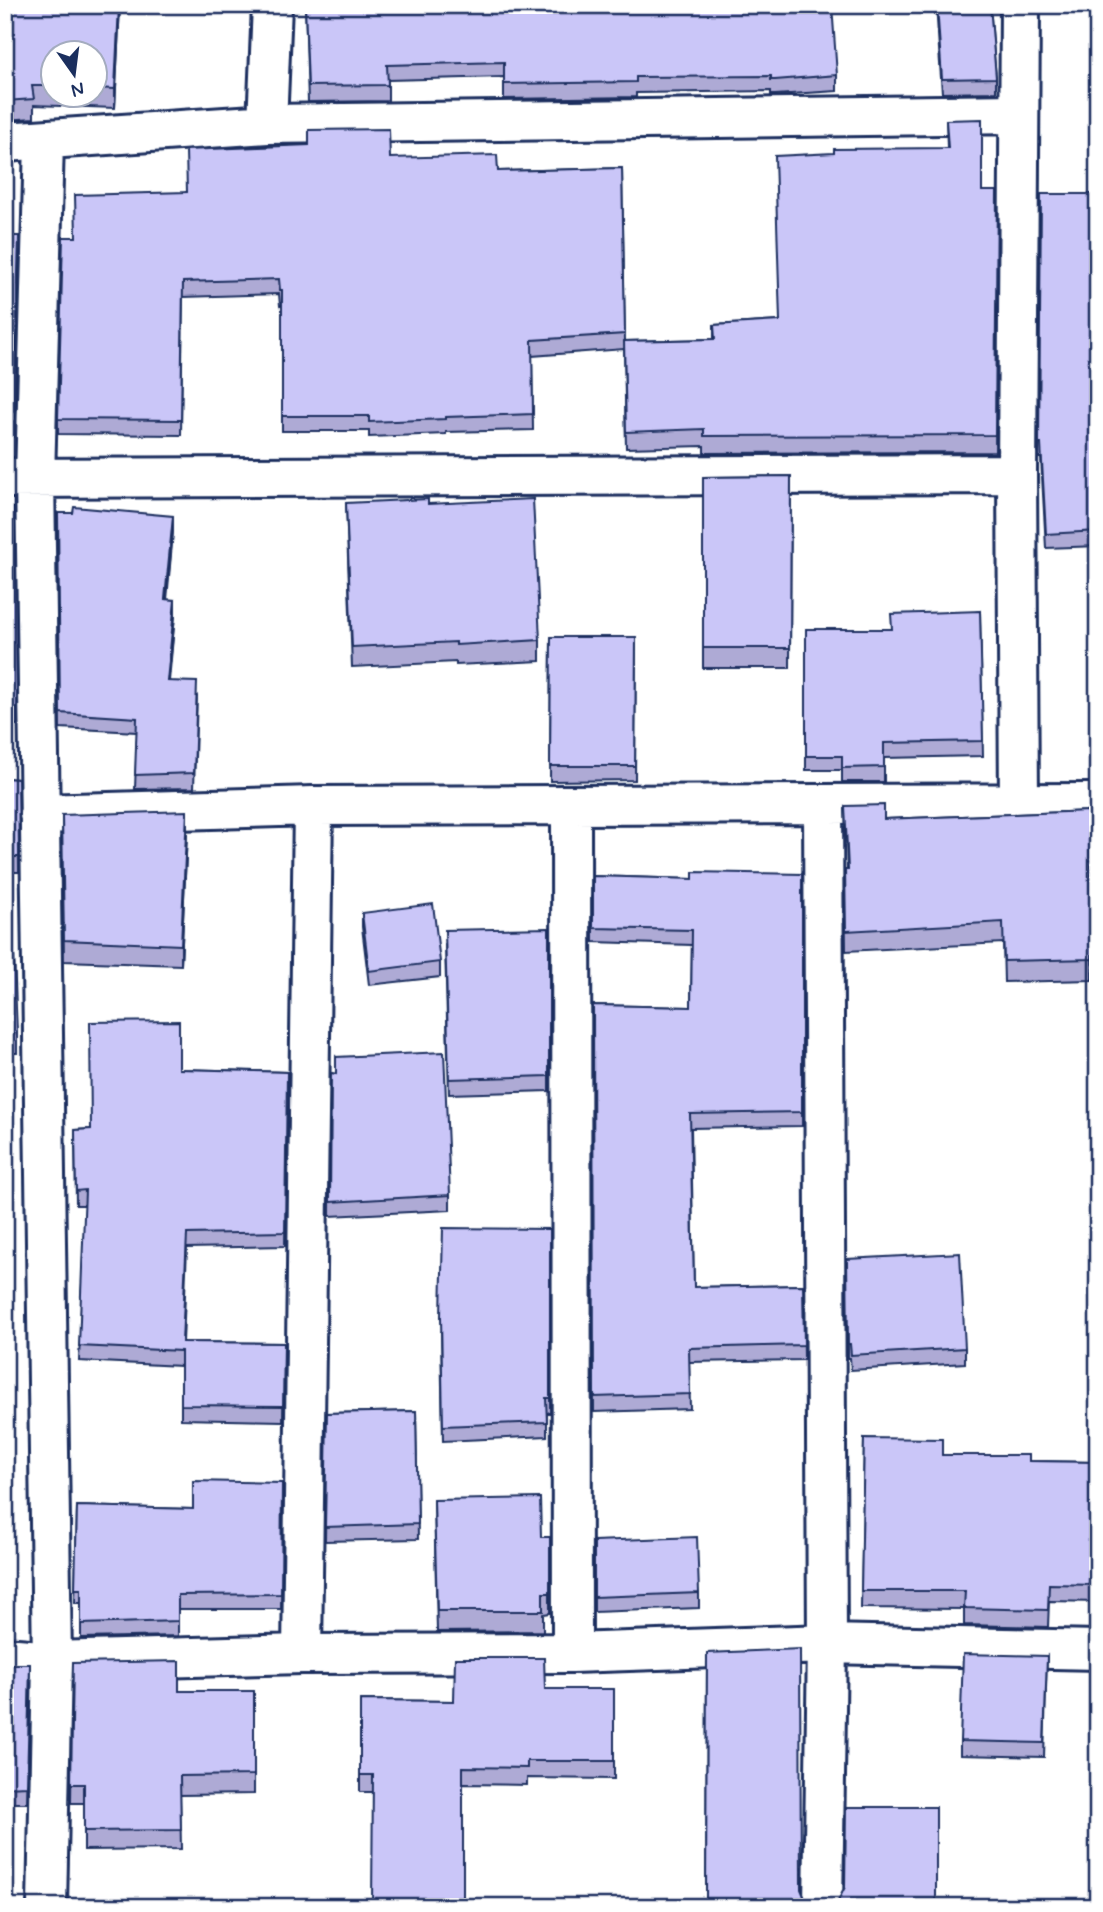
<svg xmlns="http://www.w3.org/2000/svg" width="1103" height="1912" font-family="Mynerve,sans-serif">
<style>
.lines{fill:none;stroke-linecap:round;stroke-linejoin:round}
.minor-casing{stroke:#1b2f5e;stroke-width:44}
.minor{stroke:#fff;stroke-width:38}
.wall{fill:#aeaad5;stroke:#1b2f5e;stroke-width:2;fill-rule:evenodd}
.shaded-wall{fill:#8d8bae;stroke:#1b2f5e;stroke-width:2}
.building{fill:#cac6f8;stroke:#1b2f5e;stroke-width:2}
</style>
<rect width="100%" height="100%" fill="#fff"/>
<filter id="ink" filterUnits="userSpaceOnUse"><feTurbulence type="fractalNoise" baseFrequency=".0143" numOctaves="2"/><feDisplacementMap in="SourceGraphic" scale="14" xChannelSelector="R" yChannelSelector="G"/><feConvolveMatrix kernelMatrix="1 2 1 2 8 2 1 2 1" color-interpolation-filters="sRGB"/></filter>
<g filter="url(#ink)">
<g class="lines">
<g class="minor-casing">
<path id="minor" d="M267,124L272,5
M44,141L35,478L52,1661L47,1907
M5,142L267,124L1018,114
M5,478L1017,474
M1019,804L1017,474L1020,5
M571,805L572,1653
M823,805L827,1644L823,1907
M39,814L313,806L1098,803
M302,1654L313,806
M5,1657L52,1661L302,1654L572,1653L827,1644L1098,1650"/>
</g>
<use href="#minor" class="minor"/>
</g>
<path class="wall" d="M5,5H120L115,108L34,105V118L5,120ZM52,52H94V94H52Z
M305,5L837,75V91L775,95H771V91L636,93V97L504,99V77L388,80V101L308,102Z
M936,5H990L996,78V92L942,93Z
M946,120L982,191H997L995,452L704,453V446L626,448L624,349L532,356L533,430L446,432V434L369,437V431H282V305L280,306L279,294L183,297L181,435L58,434V419L75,237L186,192L390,158L498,171L622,168L625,341L714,339V325L779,321L947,148Z
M1041,194H1098V546L1046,548L1041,458H1039Z
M5,236L19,253L14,434H12V436H5Z
M791,476L790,668H703V477Z
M346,503L428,504L540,640V661L456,665V662L352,667Z
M5,508H14L17,725L5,724Z
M58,513L173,531L167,600L175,615L169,681L197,696L194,788L135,789L137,732L60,728Z
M980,611L983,756L884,758V782H842V770H806V629H891Z
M551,637H636L635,780L550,781Z
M5,778L18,779L19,872H5Z
M845,806L884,819L1090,811L1092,980L1004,982L1003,943L846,951L845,870H847Z
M62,815L187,832L181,965L64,961Z
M802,874V1126L691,1128L694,1287L803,1285L804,1360L689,1362L690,1409L594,1412L593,1005L691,1007L692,945L593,942V876L693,879Z
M362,913L440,962V977L369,985L362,927Z
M549,928V1091L449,1094L445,944Z
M5,932L17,1033V1053H5Z
M336,1057L450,1195V1210L330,1216L331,1073L336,1074Z
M179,1069L287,1072L285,1246L187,1248L183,1342L284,1343L283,1421L181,1419V1366L79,1361L85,1205H76L75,1130L91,1129Z
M550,1229V1413H547V1436L443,1441L441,1332Z
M847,1259L965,1348V1363L851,1370L850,1358H848Z
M416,1411L418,1539L325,1541L327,1413Z
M864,1438L942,1455L1029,1461L1098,1462V1602L1049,1601L1048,1627L964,1625V1609L861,1608Z
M282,1483L281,1609H178V1636L81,1638V1603H75L77,1506L193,1509Z
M434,1500L541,1537H550V1613L543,1614V1631L437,1632Z
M594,1541L699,1593V1608L594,1612Z
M707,1653L807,1904V1907H706Z
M1047,1656L1044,1757L960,1755V1741Z
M73,1663L179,1691H254V1794L180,1795L181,1849L84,1850V1803H71Z
M5,1664H30L27,1803H5Z
M545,1689H614V1779L527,1778V1785L463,1784L373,1792H360V1700L454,1701Z
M838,1901L936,1907H838Z"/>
<path class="shaded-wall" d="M119,5H120L115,108V89Z
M173,516V531L165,614V599Z
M175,600V615L167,695V681Z
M187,811V832L181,965V945Z"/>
<path class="building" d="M5,5H119L115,89L94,88V52H52V86H32L34,99L5,101Z
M305,5H832L837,75L775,80H771V76L636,77V82L504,84V62L387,65L388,85L308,86Z
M937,5H990L996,78L942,79Z
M982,119V191H997L995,435L704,436V429L626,432L624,341L715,339L714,325L780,321L775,156L834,153V149L948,148L946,120Z
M389,129L390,158L497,155L498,171L622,168L625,334L532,340L533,414L446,417V419L369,422V416H282V290H280L279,279L183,282L181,420L58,419L63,237H76L75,195L187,192L186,150L309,145V130Z
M1041,194H1098V531L1046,534L1041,444H1039Z
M5,236H19L14,417H12V419H5Z
M791,476L790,648H703V477Z
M428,499V504L533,499L540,640L456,645V642L352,647L346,503Z
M74,507L173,516L165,599L175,600L167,681L197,682L194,773L135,775L137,718L60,713L58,513H73Z
M5,508H14L17,708L5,707Z
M980,611L983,741L884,743V767L842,768V756H806V629H892L891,614Z
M551,637H636L635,766H550Z
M5,778L18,779L19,857H5Z
M884,805V819L1090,811L1092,959L1004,961L1003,922L846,931L845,870H848L845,806Z
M187,811L181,945L64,940L62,815Z
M693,872L802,874V1112L690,1114L694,1287L803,1285L804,1345L689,1348L690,1394L594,1397L593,1005L691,1007L692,930L593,928V876L693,879Z
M433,904L440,962L369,971L362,913Z
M549,928V1076L449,1079L445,930Z
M5,932H13L17,1033L5,1034Z
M179,1021V1069L287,1072L285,1232L187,1234L182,1342L284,1343L283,1406L181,1405V1351L79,1346L85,1190L76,1191L75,1130L91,1129L90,1022Z
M444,1052L450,1195L330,1202L331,1073L336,1074V1057Z
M443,1228L550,1229V1398H546L547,1422L443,1426L441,1317Z
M960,1253L965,1348L851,1355L850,1344H848L847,1259Z
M416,1411L418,1524L325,1527L327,1413Z
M864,1438L942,1439V1455H1029V1461L1098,1462V1585L1049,1584L1048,1610L964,1608L965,1591H861Z
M193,1481L282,1483L281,1594L178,1595V1621L81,1624V1589H75L77,1506L193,1509Z
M540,1498L541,1537H550V1593H543V1611H437L434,1500Z
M697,1537L699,1593L594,1597V1541Z
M800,1649L801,1889L807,1904L706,1902L707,1653Z
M963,1654L1047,1656L1044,1743L960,1741Z
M455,1658H544L545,1689H614V1761H527V1768L463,1767V1907H372L373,1775H360V1700L454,1701Z
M179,1661V1691H254V1775L180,1776L181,1830L84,1831V1784H71L73,1663Z
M5,1664H30L27,1786L5,1787Z
M846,1807H936V1907H848V1901H838L845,1887Z"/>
</g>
<rect width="1103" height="1912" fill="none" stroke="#fff" stroke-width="28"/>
<rect x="14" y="14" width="1075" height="1884" fill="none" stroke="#1b2f5e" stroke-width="2.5" filter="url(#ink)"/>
<g transform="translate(74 74) rotate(166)"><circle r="33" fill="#ffffff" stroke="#a4acbf" stroke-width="2"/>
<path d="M0-5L12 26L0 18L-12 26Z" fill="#1b2f5e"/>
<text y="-10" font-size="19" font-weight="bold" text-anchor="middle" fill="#1b2f5e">N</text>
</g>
</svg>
